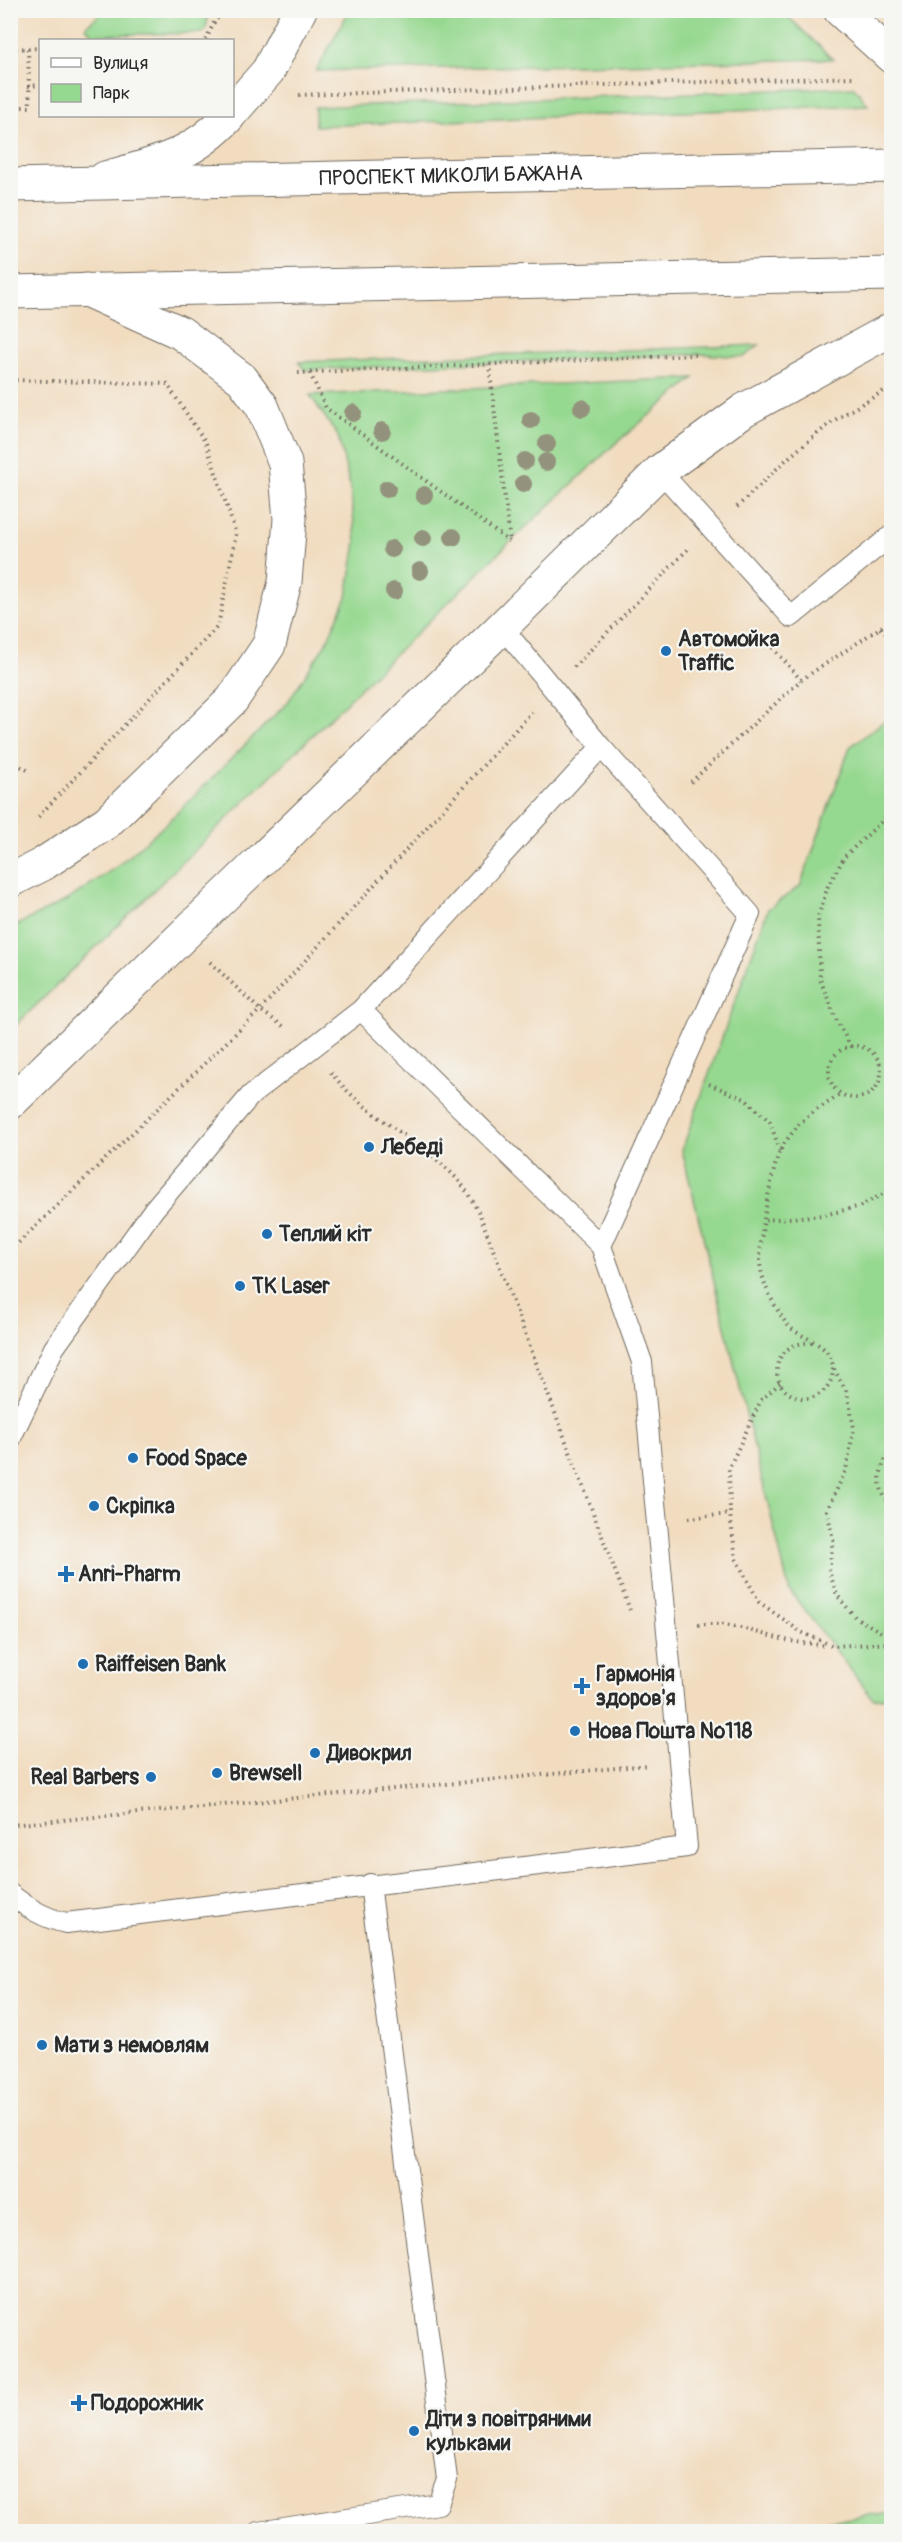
<svg xmlns="http://www.w3.org/2000/svg" width="902" height="2542" font-family="Pangolin,sans-serif">
<style>
.green{fill:#95d88f;stroke:#60825d;stroke-width:1.5}
.lines{fill:none;stroke-linecap:round;stroke-linejoin:round}
.service-casing{stroke:#70695f;stroke-width:22}
.tertiary-casing{stroke:#70695f;stroke-width:35}
.trunk-casing{stroke:#70695f;stroke-width:35}
.path{stroke:#70695f;stroke-width:4;stroke-dasharray:1.5 4.5;stroke-linecap:butt}
.service{stroke:#fff;stroke-width:20}
.tertiary{stroke:#fff;stroke-width:33}
.trunk{stroke:#fff;stroke-width:33}
.tree{fill:#93927b}
.poi-dot{fill:#1f6fb2;stroke:#f6f6f2;stroke-width:2}
.labels{text-anchor:middle;dominant-baseline:central;stroke-width:4.5;stroke-linejoin:round;paint-order:stroke}
.street-label{font-size:21px;fill:#2b2b2b;stroke:#f6f6f2}
.poi-label{font-size:21px;font-weight:bold;fill:#2b2b2b;stroke:#f6f6f2;text-anchor:start}
</style>
<rect width="100%" height="100%" fill="#f6f6f2"/>
<filter id="ink" filterUnits="userSpaceOnUse"><feTurbulence type="fractalNoise" baseFrequency=".0167" numOctaves="2"/><feDisplacementMap in="SourceGraphic" scale="12" xChannelSelector="R" yChannelSelector="G"/><feConvolveMatrix kernelMatrix="1 2 1 2 8 2 1 2 1" color-interpolation-filters="sRGB"/></filter>
<filter id="wash" filterUnits="userSpaceOnUse"><feTurbulence type="fractalNoise" baseFrequency=".008" numOctaves="4" result="noise"/><feDisplacementMap in="SourceGraphic" scale="24" xChannelSelector="R" yChannelSelector="G"/><feGaussianBlur stdDeviation="1.35" result="paint"/><feColorMatrix in="noise" values="0 0 0 0 0 0 0 0 0 0 0 0 0 0 0 0 0 1.4 0 .05"/><feComposite in="paint" operator="in"/></filter>
<g filter="url(#wash)">
<rect width="100%" height="100%" fill="#f1dcbf"/>
<path class="green" d="M105,10L203,11C210,19 208,25 203,33L94,35L85,27Z
M349,11H782L833,59L316,71Z
M854,87L868,105L315,126V107Z
M759,345L744,357L701,354L305,370L298,362Z
M694,378L615,444L510,542L11,1030V928L69,899L116,867L167,823L288,702L326,643L347,597L356,542L350,486L338,436L310,395Z
M891,716L892,1696L873,1699L789,1590L682,1150L768,909L800,886L850,747Z
M891,2513V2531H808L806,2524Z"/>
</g>
<g filter="url(#ink)">
<g class="lines">
<g class="service-casing">
<path id="service" d="M660,471L791,617L892,535
M502,627L601,747L750,914L601,1246L361,1010L601,747
M10,1440L54,1348L154,1209L251,1095L361,1010
M10,1894C28,1908 44,1918 66,1923L687,1847L642,1362L601,1246
M258,2532L438,2504L447,2479L370,1884"/>
</g>
<g class="tertiary-casing">
<path id="tertiary" d="M840,10L892,57
M232,112L268,71L300,10
M105,178C155,164 193,156 229,116
M10,881L43,864L107,822L232,700L269,645L285,582L290,519L285,463L262,406L242,379L181,333L86,290
M10,1103L502,627L660,471L744,410L892,329"/>
</g>
<g class="trunk-casing">
<g id="trunk">
<path id="s1" d="M10,185L892,166"/>
<path d="M10,292L892,274"/>
</g>
</g>
<path class="path" d="M206,40L215,20L229,10
M10,49L40,48
M28,49L29,86L40,85
M299,95L855,77
M10,107H30L29,86
M298,373L695,355
M310,373L326,408L510,542L489,364
M10,380L167,384L206,443L236,534L218,626L37,818
M737,507L788,458L833,421L892,386
M880,628L892,640
M769,643L801,680
M574,667L688,549
M10,761L31,772
M691,782L801,680L892,620
M210,962L260,1010L286,1028
M829 1072a26 26 0 1 1 52 0a26 26 0 1 1-52 0Z
M851,1047L836,1019L820,979L818,917L828,886L845,856L892,812
M331,1072C362,1115 422,1140 458,1180C467,1190 474,1204 480,1215L630,1610
M709,1084L745,1099L770,1122L780,1151
M765,1220L824,1215L861,1206L892,1189
M10,1251L260,1010L532,712
M812,1343C769,1340 766,1392 801,1398C822,1401 839,1379 831,1359C824,1341 798,1338 786,1323C774,1306 761,1282 760,1261C760,1233 770,1179 779,1153C783,1144 791,1134 797,1127C807,1114 827,1104 841,1094
M834,1369L847,1392L854,1428L846,1470L827,1510L833,1540L829,1571L837,1595L855,1617L881,1632L892,1635
M780,1383L761,1400L729,1468L730,1514L736,1559L759,1602L801,1632L833,1646L892,1643
M892,1443C882,1468 871,1483 892,1507
M689,1518L730,1514
M698,1625C729,1620 760,1635 790,1641C802,1643 814,1644 827,1646
M10,1825L648,1765"/>
<use href="#service" class="service"/>
<use href="#tertiary" class="tertiary"/>
<use href="#trunk" class="trunk"/>
</g>
<g class="tree">
<circle cx="582" cy="408" r="9"/>
<circle cx="353" cy="413" r="9"/>
<circle cx="531" cy="420" r="9"/>
<circle cx="382" cy="431" r="9"/>
<circle cx="547" cy="444" r="9"/>
<circle cx="525" cy="461" r="9"/>
<circle cx="546" cy="462" r="9"/>
<circle cx="523" cy="484" r="9"/>
<circle cx="387" cy="489" r="9"/>
<circle cx="424" cy="495" r="9"/>
<circle cx="453" cy="537" r="9"/>
<circle cx="423" cy="538" r="9"/>
<circle cx="392" cy="549" r="9"/>
<circle cx="420" cy="571" r="9"/>
<circle cx="394" cy="591" r="9"/>
</g>
</g>
<g class="poi-dot">
<circle cx="666" cy="651" r="6"/>
<circle cx="369" cy="1147" r="6"/>
<circle cx="267" cy="1234" r="6"/>
<circle cx="240" cy="1286" r="6"/>
<circle cx="133" cy="1458" r="6"/>
<circle cx="94" cy="1506" r="6"/>
<path d="M63 1565h6v6h6v6h-6v6h-6v-6h-6v-6h6z"/>
<circle cx="83" cy="1664" r="6"/>
<path d="M579 1677h6v6h6v6h-6v6h-6v-6h-6v-6h6z"/>
<circle cx="575" cy="1731" r="6"/>
<circle cx="315" cy="1753" r="6"/>
<circle cx="217" cy="1773" r="6"/>
<circle cx="151" cy="1777" r="6"/>
<circle cx="42" cy="2045" r="6"/>
<path d="M76 2394h6v6h6v6h-6v6h-6v-6h-6v-6h6z"/>
<circle cx="414" cy="2431" r="6"/>
</g>
<g class="labels">
<g class="street-label">
<text stroke="none"><textPath href="#s1" startOffset="441">ПРОСПЕКТ МИКОЛИ БАЖАНА</textPath></text>
</g>
<g class="poi-label">
<text x="678" y="639">Автомойка<tspan x="678" dy="24">Traffic</tspan></text>
<text x="381" y="1147">Лебеді</text>
<text x="279" y="1234">Теплий кіт</text>
<text x="252" y="1286">TK Laser</text>
<text x="145" y="1458">Food Space</text>
<text x="106" y="1506">Скріпка</text>
<text x="78" y="1574">Anri-Pharm</text>
<text x="95" y="1664">Raiffeisen Bank</text>
<text x="596" y="1674">Гармонія<tspan x="596" dy="24">здоров'я</tspan></text>
<text x="587" y="1731">Нова Пошта №118</text>
<text x="327" y="1753">Дивокрил</text>
<text x="229" y="1773">Brewsell</text>
<text x="139" y="1777" text-anchor="end">Real Barbers</text>
<text x="54" y="2045">Мати з немовлям</text>
<text x="91" y="2403">Подорожник</text>
<text x="426" y="2419">Діти з повітряними<tspan x="426" dy="24">кульками</tspan></text>
</g>
</g>
<rect width="902" height="2542" fill="none" stroke="#f6f6f2" stroke-width="36"/>
<rect x="39" y="39" width="195" height="78" fill="#f6f6f2" stroke="#a5a5a2" stroke-width="1.5"/>
<rect x="51" y="58" width="30" height="9" fill="#ffffff" stroke="#a5a5a2" stroke-width="1.5"/>
<text x="93" y="69" font-size="18" fill="#2b2b2b">Вулиця</text>
<rect x="51" y="84" width="30" height="18" fill="#95d88f" stroke="#a5a5a2" stroke-width="1.5"/>
<text x="93" y="99" font-size="18" fill="#2b2b2b">Парк</text>
</svg>
